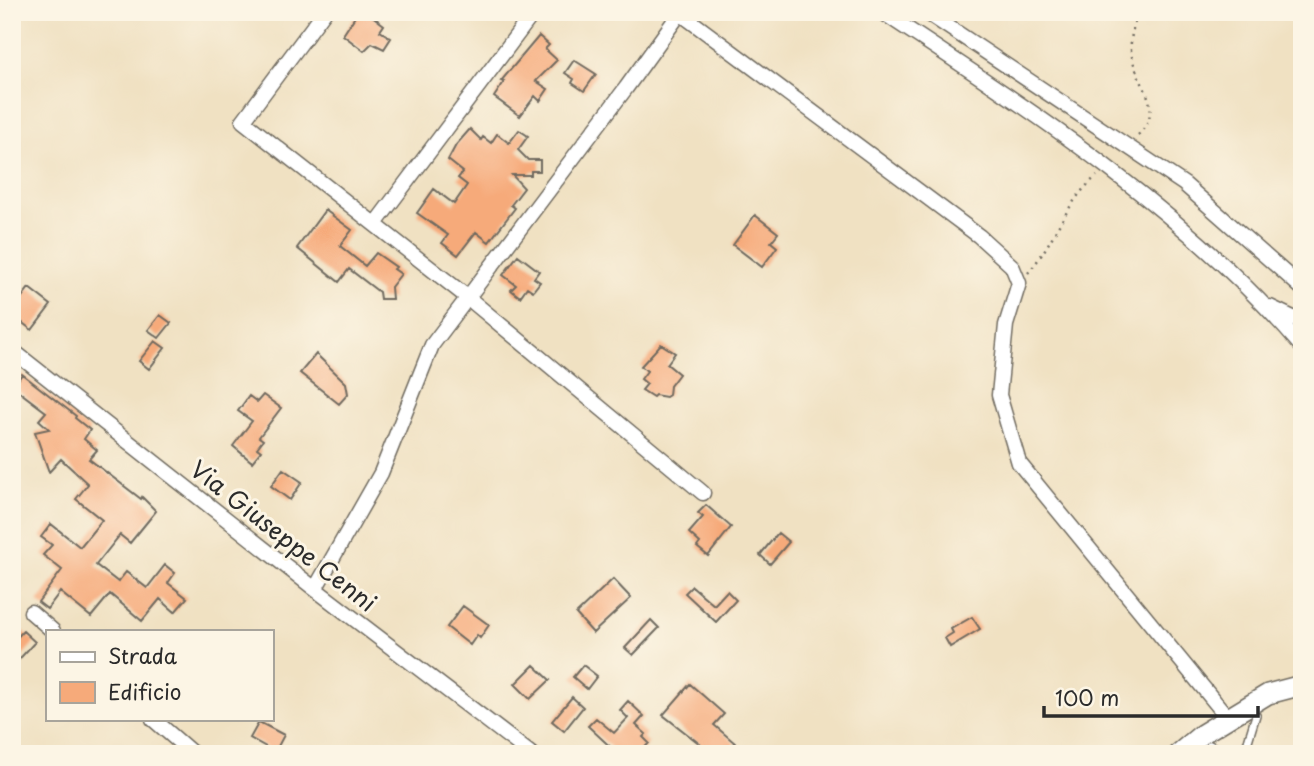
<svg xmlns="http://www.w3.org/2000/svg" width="1314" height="766" font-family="'Playpen Sans',sans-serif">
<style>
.building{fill:#f6aa7a}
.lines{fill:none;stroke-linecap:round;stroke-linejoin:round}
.lane-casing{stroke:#706b60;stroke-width:10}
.street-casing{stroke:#706b60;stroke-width:17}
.secondary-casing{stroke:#706b60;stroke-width:22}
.path{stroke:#706b60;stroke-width:2.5;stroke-dasharray:2 5;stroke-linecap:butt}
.lane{stroke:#fff;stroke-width:7}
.street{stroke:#fff;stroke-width:14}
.secondary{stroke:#fff;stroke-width:19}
.labels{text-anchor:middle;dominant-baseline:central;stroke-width:6;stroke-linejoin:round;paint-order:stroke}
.street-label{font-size:24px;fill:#2b2b2b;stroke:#fcf5e5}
</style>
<rect width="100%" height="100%" fill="#fcf5e5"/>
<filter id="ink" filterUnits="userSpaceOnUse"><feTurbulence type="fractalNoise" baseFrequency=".0143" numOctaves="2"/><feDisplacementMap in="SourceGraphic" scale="14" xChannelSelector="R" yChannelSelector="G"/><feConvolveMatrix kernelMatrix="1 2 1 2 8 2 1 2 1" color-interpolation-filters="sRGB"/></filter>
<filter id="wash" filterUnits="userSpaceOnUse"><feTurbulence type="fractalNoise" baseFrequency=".00686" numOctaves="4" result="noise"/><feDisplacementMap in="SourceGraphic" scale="28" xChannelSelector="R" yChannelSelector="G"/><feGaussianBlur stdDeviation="1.57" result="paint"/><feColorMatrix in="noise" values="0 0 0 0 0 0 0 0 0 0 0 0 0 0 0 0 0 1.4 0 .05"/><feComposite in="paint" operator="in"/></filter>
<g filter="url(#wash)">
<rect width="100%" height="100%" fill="#f0e1c2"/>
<g id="blocks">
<path class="building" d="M358,12H367L384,25L380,31L391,38L384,49L372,43L364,51L343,35Z
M539,36L549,45L545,49L557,60L536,81L548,89L540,101L535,96L520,116L494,97L504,82L501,81Z
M574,60L596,74L584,91L572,83L574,79L565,73Z
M470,129L481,140L483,137L491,143L497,134L509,143L519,130L528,136L518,150L528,160H540V171H531V175H512L524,188L511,205L515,208L489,242L476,232L458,255L442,243L448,235L417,213L434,189L454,204L467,185L458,178L463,172L448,160L456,145Z
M325,210L352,230L340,246L365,266L376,253L396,267L394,269L401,274L391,287L392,299H380L379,292L349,269L339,282L297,248Z
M755,215L778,233L771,242L777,247L762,267L733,245Z
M518,255L539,271L534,278L540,282L533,291L527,287L520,297L511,290L516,285L503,275Z
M29,288L51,305L32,330L12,315V310Z
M160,315L171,323L159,338L148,330Z
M155,341L165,348L149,369L139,361Z
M661,344L675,353L667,364L679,374L670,386L669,395L666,397L655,395L653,397L642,390L647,384L641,379L647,371L641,366Z
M316,354L346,383L348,394L339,404L300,373Z
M22,374L76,416L75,418L90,430L84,439L97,450L89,459L141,499L142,497L156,511L130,543L120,535L96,565L118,582L126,572L147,588L165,565L175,573L168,583L187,598L175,612L160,599L142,621L110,594L91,617L60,592L47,609L38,602L62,570L43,555L52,545L41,537L51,524L80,547L102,520L76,499L88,484L61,459L49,472L35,432L49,429L39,420L46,412L13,387Z
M263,395L281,408L259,437L263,440L257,448L261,451L252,462L233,446L252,421L238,411L249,396L257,402Z
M283,469L302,482L290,500L271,486Z
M706,505L731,527L708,556L697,547L700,543L689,533L703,517L698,513Z
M778,533L789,542L770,564L760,555Z
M613,579L631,598L593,633L576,614Z
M692,586L714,605L727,591L736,600L716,622L685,593Z
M463,606L489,625L480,638L477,635L470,645L447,627Z
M972,617L980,629L950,647L945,638L953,633L951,629Z
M651,620L659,628L633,655L625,648Z
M23,631L35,642L12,667V643Z
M534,665L550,680L530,699L515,684Z
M583,665L597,676L587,689L573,677Z
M690,684L724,714L714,725L735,743L726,754H703L696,748L700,744L663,715Z
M572,697L583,707L564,731L552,721Z
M628,701L644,716L636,725L646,734L643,737L649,743L641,752L639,749L634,754H618L588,726L596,718L614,733L628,718L620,710Z
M259,722L284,735L275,752L250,738Z"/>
</g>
</g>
<g filter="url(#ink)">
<use href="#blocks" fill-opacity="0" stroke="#706b60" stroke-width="2"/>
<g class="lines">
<g class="lane-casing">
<path id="lane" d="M1210,745L1226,754
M1244,754L1256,715"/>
</g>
<g class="street-casing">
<path id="street" d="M324,12L243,121L467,297L703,493
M882,12C1032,111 1184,209 1302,347
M926,12L1184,184L1302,288
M375,224L534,12
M1270,307L1293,318
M12,350L315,589L531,754
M315,589L381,473L432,345L626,88L680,13L979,236L1012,266L1019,283L1006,325L999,395L1019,463L1228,718
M31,612L53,631
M153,719L193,754"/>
</g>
<g class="secondary-casing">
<path id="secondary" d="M1178,754L1202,734L1268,694L1302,685"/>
</g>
<path class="path" d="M1138,135C1168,105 1134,84 1131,50C1130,37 1134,24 1138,12
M1028,273C1054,243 1065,202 1097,176"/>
<use href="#lane" class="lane"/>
<use href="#street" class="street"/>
<use href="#secondary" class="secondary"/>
</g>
</g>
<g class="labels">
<g class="street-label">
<text transform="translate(284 535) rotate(38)">Via Giuseppe Cenni</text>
</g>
</g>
<rect width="1314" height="766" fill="none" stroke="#fcf5e5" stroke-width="42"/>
<rect x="46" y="630" width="228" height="91" fill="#fcf5e5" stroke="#a8a49b" stroke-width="2"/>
<rect x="60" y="652" width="35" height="10" fill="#ffffff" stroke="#a8a49b" stroke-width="2"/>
<text x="108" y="664" font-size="21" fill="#2b2b2b">Strada</text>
<rect x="60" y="682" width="35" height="21" fill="#f6aa7a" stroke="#a8a49b" stroke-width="2"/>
<text x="108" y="700" font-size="21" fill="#2b2b2b">Edificio</text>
<path d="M1044 706v10h214v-10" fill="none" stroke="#2b2b2b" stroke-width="3.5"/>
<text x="1055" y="706" font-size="21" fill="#2b2b2b" stroke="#fcf5e5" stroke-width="5" paint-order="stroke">100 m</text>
</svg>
